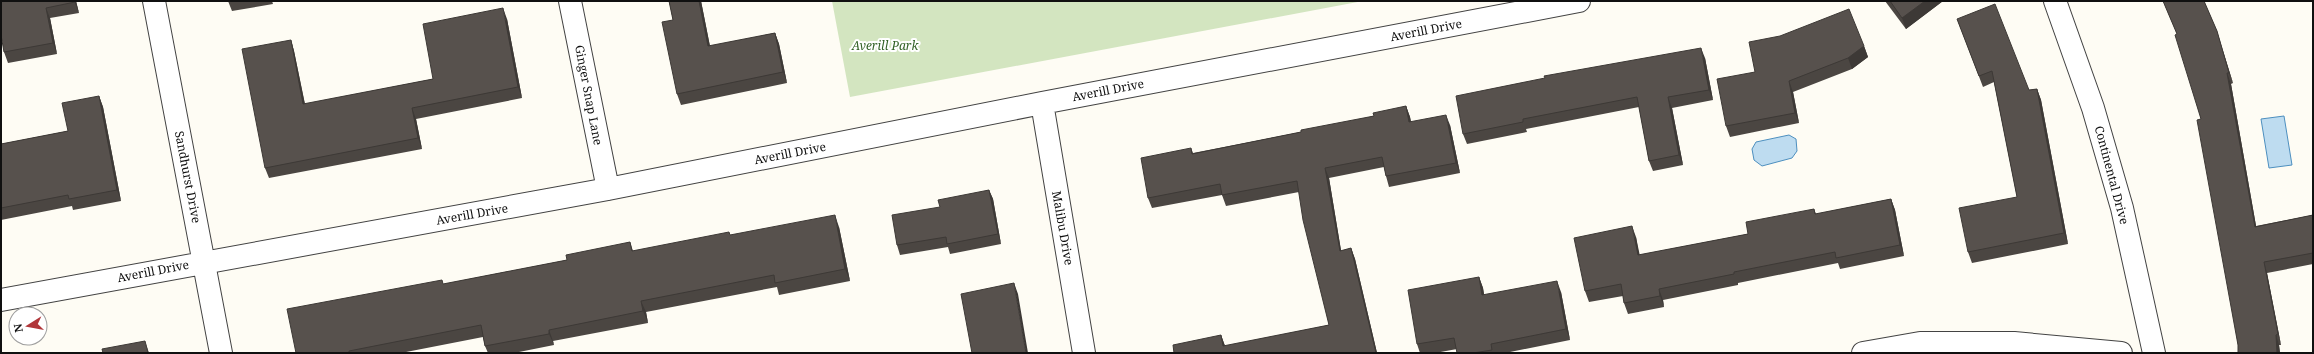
<svg xmlns="http://www.w3.org/2000/svg" width="2314" height="354" font-family="'Noto Serif',serif">
<style>
.green{fill:#d3e5c0}
.water{fill:#bedcf0;stroke:#4d8fbf}
.lines{fill:none;stroke-linecap:round;stroke-linejoin:round}
.minor-casing{stroke:#434343;stroke-width:24}
.minor{stroke:#fff;stroke-width:22}
.wall{fill:#4b4642}
.shaded-wall{fill:#3d3936}
.building{fill:#57514d;stroke:#3d3936}
.labels{text-anchor:middle;dominant-baseline:central;stroke-width:4;stroke-linejoin:round;paint-order:stroke}
.street-label{font-size:12px;fill:#101010;stroke:#fff}
.park-label{font-size:12px;font-style:italic;fill:#326126;stroke:#fff}
</style>
<rect width="100%" height="100%" fill="#fefcf4"/>
<path class="green" d="M832,1H1363L850,97Z"/>
<path class="water" d="M2284,116L2292,165L2269,168L2261,119Z
M1789,135L1796,139L1797,151L1792,158L1762,166L1754,160L1752,149L1756,142Z"/>
<g class="lines">
<g class="minor-casing">
<path id="minor" d="M154,1L221,353
M570,1L608,189
M2055,1L2093,108L2122,208L2154,353
M1042,103L1084,353
M1,300L608,189L1042,103L1579,1
M1863,353L1920,343H2014L2121,353"/>
</g>
<use href="#minor" class="minor"/>
</g>
<path class="wall" d="M1,1H76L79,13L50,18L57,54L8,63L4,52Z
M228,1H272L273,4L232,11Z
M669,1H701L710,46L775,33L779,44L787,83L681,105L677,94L673,20Z
M1885,1H1943L1906,29Z
M2163,1H2204L2217,31L2233,83L2231,84L2256,226L2313,215V264L2267,273L2281,345H2279L2280,353H2238V345L2201,119L2177,34Z
M507,19L522,98L416,119L422,149L269,178L265,168L291,40L294,51L305,104L433,79Z
M1957,19L2029,90L2037,89L2041,100L2068,244L1972,263L1968,252L2017,197L1994,82L1983,87Z
M1864,46L1868,57L1852,69L1793,92L1799,123L1730,137L1726,126L1755,72Z
M1705,58L1713,100L1672,108L1683,165L1653,171L1649,161L1639,107L1526,129L1527,132L1467,144L1463,134Z
M99,96L103,107L121,201L73,210L72,206L1,220V144L68,131Z
M1406,106L1410,117L1411,122L1450,125L1460,173L1389,187L1386,176L1384,167L1329,178L1341,251L1351,248L1355,259L1377,353H1174L1221,335L1225,346L1329,325L1299,192L1226,206L1222,195L1152,208L1148,198L1191,148L1193,153L1301,132L1374,116Z
M989,190L993,199L1001,244L950,254L948,247L900,255L897,245L940,207Z
M1891,199L1895,210L1904,256L1840,269L1838,263L1738,283V285L1663,300L1664,307L1628,314L1624,303L1623,296L1589,302L1585,291L1636,237L1639,255L1748,234L1814,209L1816,214Z
M839,227L850,281L779,295L777,287L646,312L648,323L553,341L554,345L514,353H488L485,346L483,337L401,353H296L444,284L567,260L630,242L633,251L730,235Z
M1479,277L1483,288L1484,295L1561,292L1570,340L1505,353H1457V349L1435,353H1420L1417,344Z"/>
<path class="shaded-wall" d="M74,1H76L79,13Z
M699,1H701L712,57L708,46Z
M1925,1H1943L1906,29L1902,18Z
M46,8L50,18L57,54L53,43Z
M503,8L507,19L522,98L518,87Z
M2217,31L2220,42L2233,83L2229,73Z
M775,33L779,44L787,83L783,72Z
M291,40L294,51L307,115L303,104Z
M1864,46L1868,57L1852,69L1848,58Z
M1701,48L1705,58L1713,100L1709,90Z
M2227,73L2231,84L2258,237L2255,227Z
M1789,81L1793,92L1799,123L1795,113Z
M2037,89L2041,100L2068,244L2064,233Z
M99,96L103,107L121,201L117,190Z
M1668,97L1672,108L1683,165L1679,155Z
M1406,106L1410,117L1413,133L1409,122Z
M412,108L416,119L422,149L418,138Z
M1446,115L1450,125L1460,173L1456,163Z
M1325,168L1329,178L1343,262L1340,251Z
M989,190L993,199L1001,244L998,234Z
M1891,199L1895,210L1904,256L1900,245Z
M835,215L839,227L850,281L845,269Z
M1632,226L1636,237L1642,266L1638,255Z
M1351,248L1355,259L1377,353H1376Z
M2264,262L2267,273L2281,345L2278,334Z
M1479,277L1483,288L1486,306L1482,295Z
M1557,281L1561,292L1570,340L1566,329Z
M1014,283L1018,294L1028,353H1026Z
M1659,289L1663,300L1664,307L1660,296Z
M641,301L646,312L648,323L643,311Z
M549,330L553,341L554,345L549,334Z
M1221,335L1225,346H1223Z
M2276,335L2279,345L2280,353H2277Z
M145,341L149,353H148Z"/>
<path class="building" d="M1,1H74L75,2L46,8L53,43L4,52L1,35Z
M669,1H699L708,46L775,33L783,72L677,94L662,22L673,20Z
M1890,1H1925L1902,18Z
M2163,1H2204L2217,31L2229,73H2227L2255,227L2313,215V253L2264,262L2278,334L2276,335L2277,353H2238V345L2197,120L2201,119L2175,35L2177,34Z
M1995,4L2029,90L2037,89L2064,233L1968,252L1959,208L2017,197L1992,71L1979,76L1957,19Z
M503,8L518,87L412,108L418,138L265,168L242,49L291,40L303,104L433,79L423,24Z
M1849,9L1864,46L1848,58L1789,81L1795,113L1726,126L1717,79L1755,72L1749,42L1780,36Z
M1701,48L1709,90L1668,97L1679,155L1649,161L1637,97L1523,119V122L1463,134L1456,96L1545,78L1544,76Z
M99,96L117,190L69,199L68,195L1,208V144L68,131L62,103Z
M1406,106L1409,122L1446,115L1456,163L1386,176L1382,157L1325,168L1340,251L1351,248L1376,353H1174L1173,345L1221,335L1223,346L1329,325L1303,220L1297,181L1222,195L1220,184L1148,198L1141,158L1191,148L1192,154L1301,132V130L1374,116L1373,113Z
M989,190L998,234L947,244L946,237L897,245L892,215L940,207L938,200Z
M1891,199L1900,245L1836,258L1835,252L1734,272V274L1659,289L1660,296L1624,303L1621,284L1585,291L1574,238L1632,226L1638,255L1748,234L1746,222L1814,209L1815,214Z
M835,215L845,269L775,283L774,275L641,301L643,311L549,330V334L485,346L481,325L349,351V353H296L287,309L442,280L443,284L567,260L566,255L630,242L632,251L729,232L730,235Z
M1479,277L1482,295L1557,281L1566,329L1491,344L1492,350L1473,353H1457L1454,338L1417,344L1408,290Z
M1014,283L1026,353H972L961,294Z
M145,341L148,353H103L102,349Z"/>
<g class="labels">
<g class="street-label">
<text transform="translate(1426 30) rotate(-11)">Averill Drive</text>
<text transform="translate(1108 90) rotate(-11)">Averill Drive</text>
<text transform="translate(589 95) rotate(79)">Ginger Snap Lane</text>
<text transform="translate(790 153) rotate(-11)">Averill Drive</text>
<text transform="translate(2112 175) rotate(75)">Continental Drive</text>
<text transform="translate(188 177) rotate(79)">Sandhurst Drive</text>
<text transform="translate(472 214) rotate(-10)">Averill Drive</text>
<text transform="translate(1063 228) rotate(80)">Malibu Drive</text>
<text transform="translate(153 271) rotate(-11)">Averill Drive</text>
</g>
<g class="park-label">
<text x="885" y="45">Averill Park</text>
</g>
</g>
<rect width="2314" height="354" fill="none" stroke="#101010" stroke-width="4"/>
<g transform="translate(28 326) rotate(259)"><circle r="19" fill="#ffffff" stroke="#9f9f9f"/>
<path d="M0-3L7 15L0 10L-7 15Z" fill="#b1363a"/>
<text y="-6" font-size="11" font-weight="bold" text-anchor="middle" fill="#101010">N</text>
</g>
</svg>
